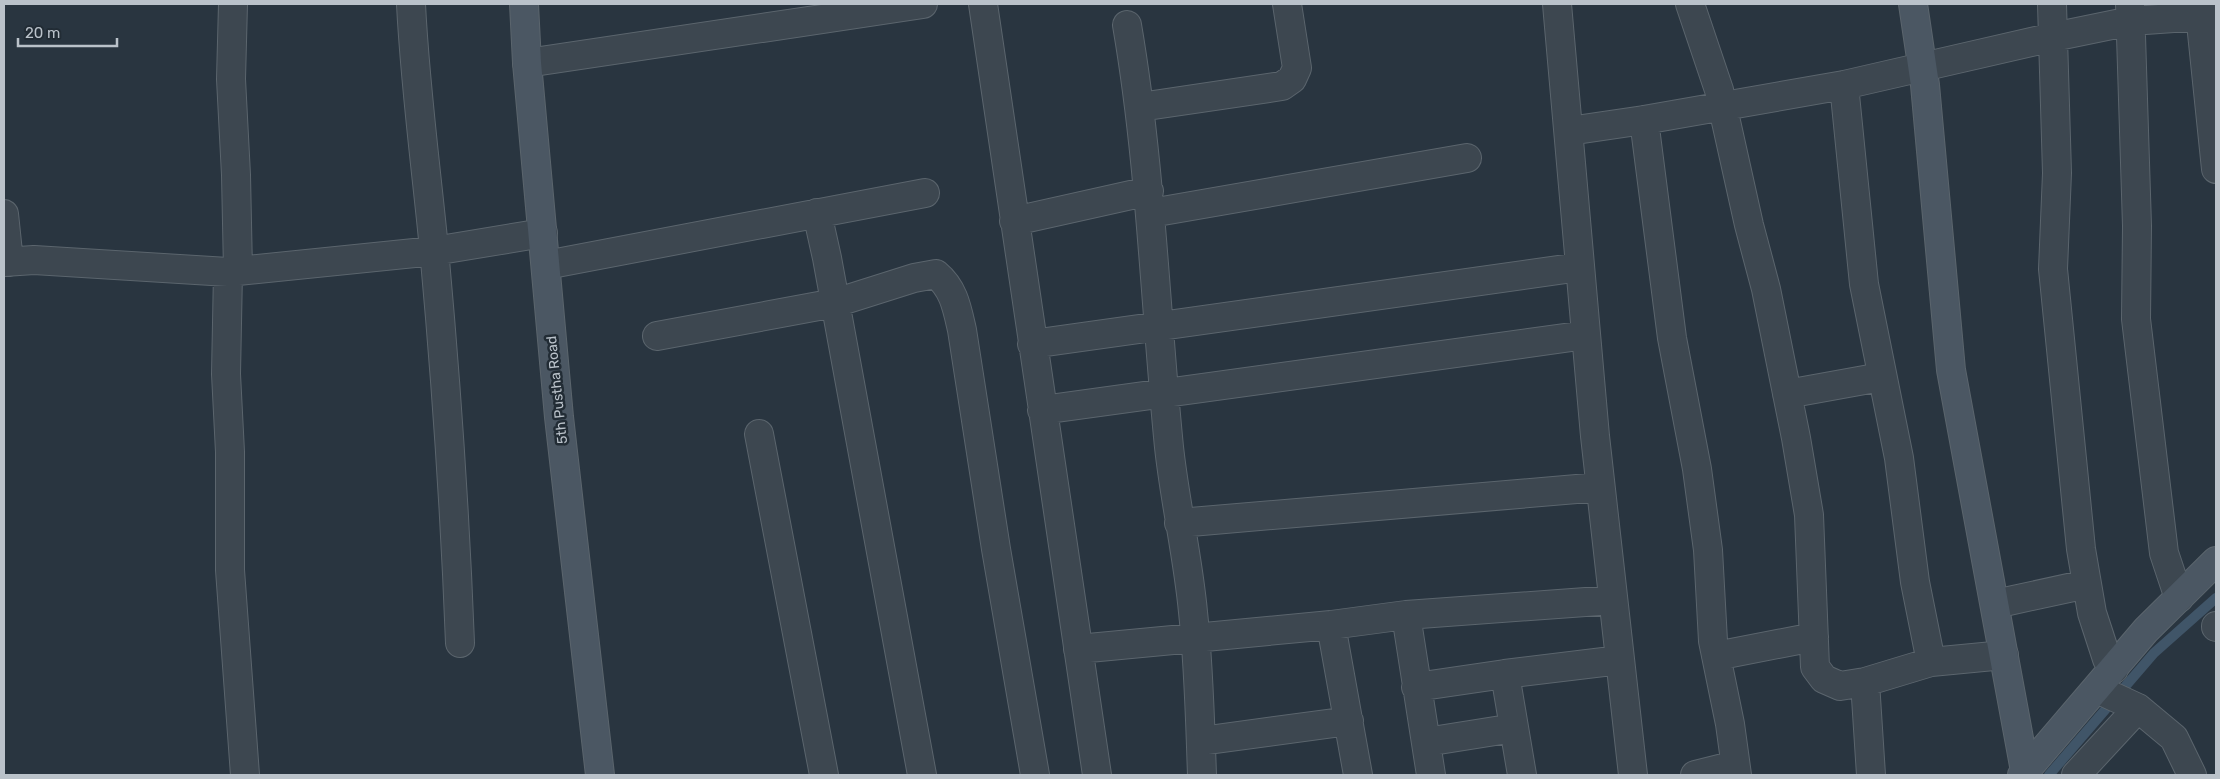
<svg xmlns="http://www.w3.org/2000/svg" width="2220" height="779" font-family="Rubik,sans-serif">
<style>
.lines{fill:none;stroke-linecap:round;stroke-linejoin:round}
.stream{stroke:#405568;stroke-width:10}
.street-casing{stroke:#5b656d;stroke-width:30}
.secondary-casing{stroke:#5b656d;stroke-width:30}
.street{stroke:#3d4750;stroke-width:28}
.secondary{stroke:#4b5763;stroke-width:28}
.labels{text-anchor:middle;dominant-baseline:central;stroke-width:5;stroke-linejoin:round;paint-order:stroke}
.street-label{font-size:14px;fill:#bac2ca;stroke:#222c35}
</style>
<rect width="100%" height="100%" fill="#293540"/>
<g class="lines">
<path class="stream" d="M2049,775L2154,653L2216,598"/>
<g class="street-casing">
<path id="street" d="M233,4L231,79L236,175L238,270
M411,4C415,86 426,167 434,249C446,380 455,511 460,643
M983,4L1097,775
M1557,4L1595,436L1633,775
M1690,4L1719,90L1749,225L1766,289L1796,438L1809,515L1815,667L1824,679L1840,686L1865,682L1931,662L2004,655
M2052,4L2057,173L2053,269L2081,549L2092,613L2107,659L2114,669
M2130,4L2137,226L2136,319L2164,553L2179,598
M2199,4L2216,169
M1127,25C1151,165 1155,306 1169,447C1175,503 1188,557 1193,612C1199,667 1200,721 1202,775
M527,63L923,4
M1844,85L1864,284L1899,458L1915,582L1931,662
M1140,107L1282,86L1292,79L1297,68L1287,4
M1644,120L1672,338L1697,469L1708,550L1713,641L1730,724L1737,775
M1569,131L1644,120L1844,85L2053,37L2131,21L2216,15
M817,213L827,258L922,775
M1151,213L1467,158
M4,214L9,262
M1014,221L1149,191
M4,262L34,260L228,272L434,251L543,233
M546,265L925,193
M228,272L226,374L230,452V570L245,775
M657,336L835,303L914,278L936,274C954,289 957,308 962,330L996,549L1035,775
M1032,344L1580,267
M1787,394L1881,377
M1042,410L1586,335
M759,434L824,775
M1179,523L1600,487
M1995,604L2087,584
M1406,615L1431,775
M1331,625L1358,775
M2216,626V627
M1078,649L1331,625L1406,615L1613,600
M1716,656L1814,637
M1505,674L1620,660
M1865,682L1871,775
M1416,687L1505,674L1522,775
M2097,689L2138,708L2174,738L2192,775
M1201,741L1349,721
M1426,742L1514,728
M1695,775L1735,765
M2076,775L2138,708"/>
</g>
<g class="secondary-casing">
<path id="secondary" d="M524,4L527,63L559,417L600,775
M1913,4L1925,85L1951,370L2025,771
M2022,775L2146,630L2216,561"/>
</g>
<use href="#street" class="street"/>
<use href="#secondary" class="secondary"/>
</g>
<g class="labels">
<g class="street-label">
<text transform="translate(557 390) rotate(-96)">5th Pustha Road</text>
</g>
</g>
<rect width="2220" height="779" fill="none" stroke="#bac2ca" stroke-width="10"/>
<path d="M18 38v8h99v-8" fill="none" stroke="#bac2ca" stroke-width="2.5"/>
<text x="25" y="38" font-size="15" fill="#bac2ca" stroke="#222c35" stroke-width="4" paint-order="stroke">20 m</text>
</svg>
